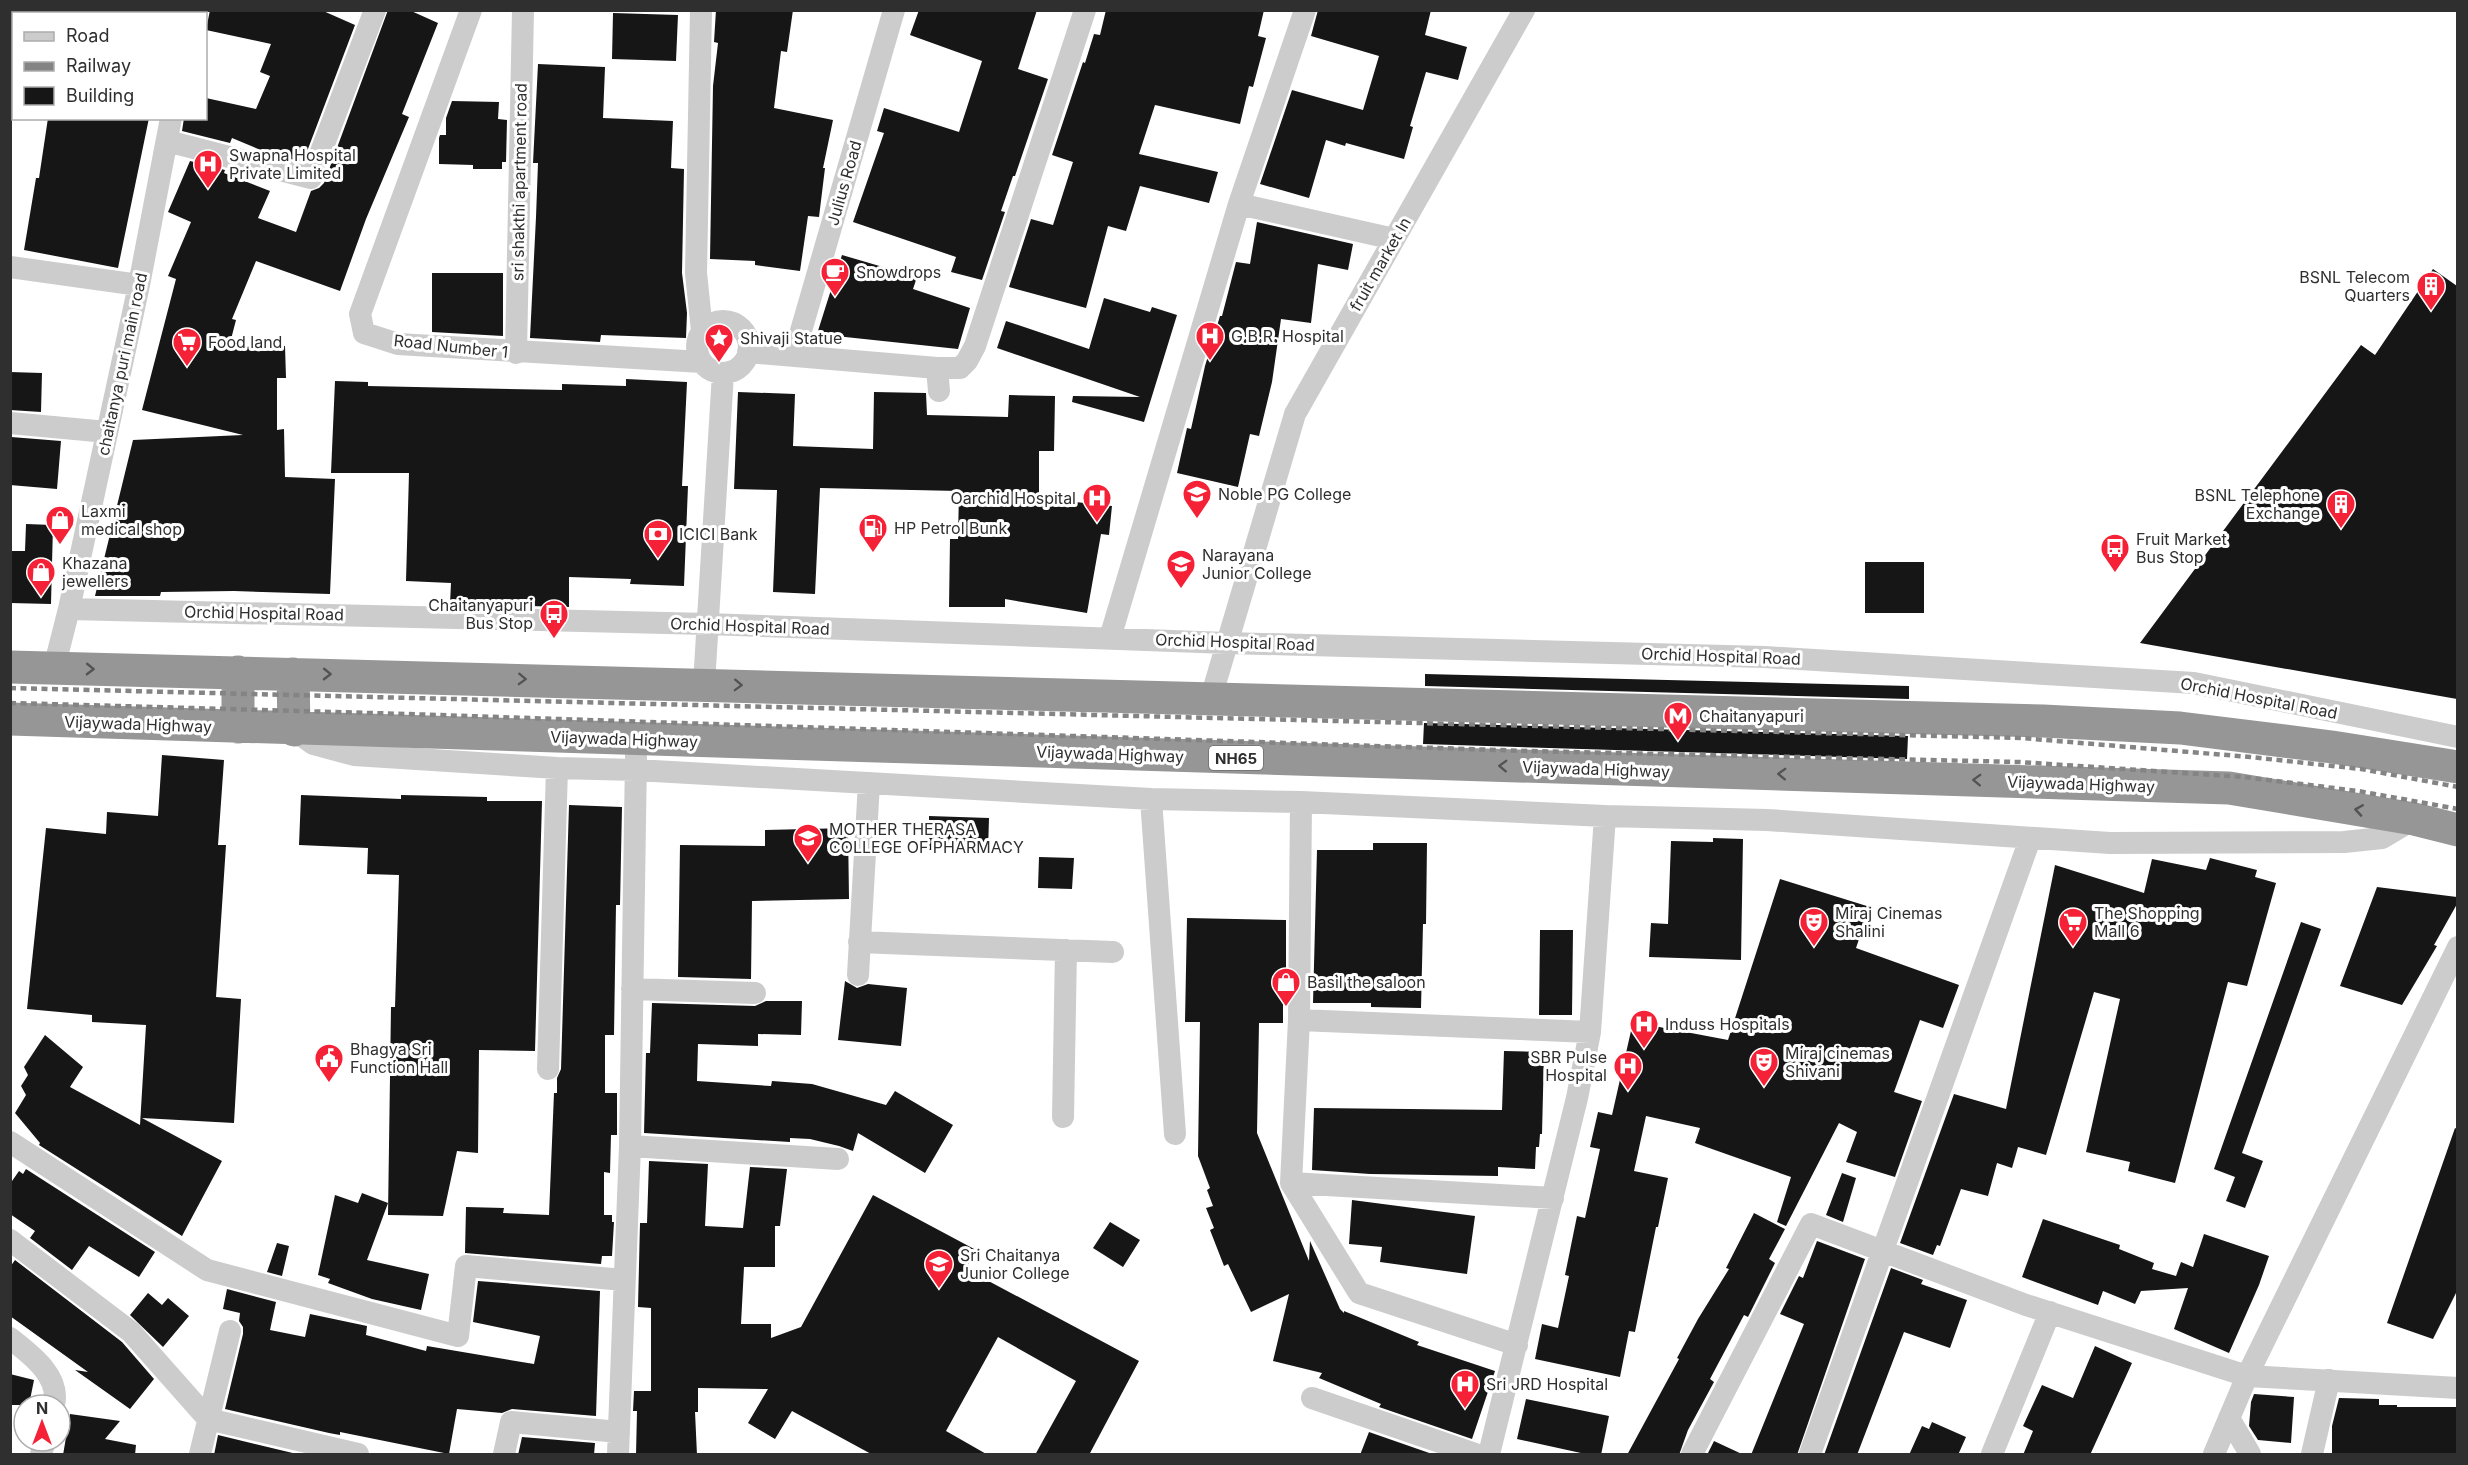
<svg xmlns="http://www.w3.org/2000/svg" width="2468" height="1465" font-family="Inter,sans-serif">
<style>
.building{fill:#161616}
.lines{fill:none;stroke-linecap:round;stroke-linejoin:round}
.minor{stroke:#ccc;stroke-width:22}
.highway{stroke:#969696;stroke-width:33}
.rail{stroke:#848484;stroke-width:4.5;stroke-dasharray:6 4.5;stroke-linecap:butt}
.oneway{stroke:#535353}
.labels{text-anchor:middle;dominant-baseline:central;stroke-width:6;stroke-linejoin:round;paint-order:stroke}
.shield{fill:#fff;stroke:#6d6d6d;stroke-width:1.5}
.shield-label{font-size:15px;font-weight:bold;fill:#2f2f2f}
.poi-label{font-size:16px;fill:#2f2f2f;stroke:#fff;text-anchor:start}
.street-label{font-size:16px;fill:#2f2f2f;stroke:#fff}
</style>
<rect width="100%" height="100%" fill="#fff"/>
<path class="building" d="M210,10H321L355,25L303,162L270,154L232,138L230,143L182,131L184,118H206V98L256,109L270,76L260,72L271,44L206,30Z
M388,10H409L438,23L402,114L409,117L366,219L340,291L256,261L232,319L236,320L229,347L285,346L286,378H277V430L284,429L285,477L335,479L330,594L234,591L161,592L160,596H95L133,440L243,435L142,410L176,279L168,276L191,222L168,212L190,161L225,170L224,173L270,191L258,218L296,232L311,191L319,188L324,183Z
M716,10H793L787,52L781,51L774,108L833,120L823,168H825L819,217L808,216L800,271L755,265V261L710,259L713,86L718,43L714,42Z
M919,10H1037L1018,69L1048,79L1015,176H1013L1001,211L1005,212L982,280L951,272L956,257L853,222L884,133L877,131L884,108L959,132L982,61L910,35Z
M1106,10H1264L1258,36L1266,38L1253,87L1249,86L1240,124L1155,105L1139,154L1218,172L1209,203L1140,186L1126,231L1108,226L1086,308L1009,287L1031,219L1053,225L1073,162L1052,155L1083,62L1085,63L1094,34L1100,35Z
M1318,10H1431L1425,35L1467,47L1458,80L1426,72L1410,126L1413,127L1404,159L1346,143L1345,146L1326,140L1309,198L1260,184L1292,90L1363,110L1379,56L1311,36Z
M613,13L678,15L676,61L612,59Z
M538,64L605,67L603,118L673,121L671,168L684,169L682,273L687,313L686,338L601,335L600,342L530,338L536,217L538,163H533Z
M452,101L499,102L498,119L507,120L506,162H502V169H473V165L439,164V138L440,135H446V118Z
M48,118H149L118,268L24,250L36,178H39Z
M1257,222L1353,244L1348,270L1318,264L1311,323L1281,319L1272,382L1259,436L1250,434L1238,487L1177,473L1187,428L1191,429L1205,366L1220,316H1222L1236,262L1250,264Z
M842,255L917,277L913,289L970,308L958,349L817,334Z
M2433,269L2457,286V699L2140,643L2361,345L2375,355Z
M432,273H503V336L432,332Z
M1104,298L1150,312L1152,307L1177,315L1144,422L1072,402L1073,396L1140,397L997,348L1006,321L1089,349Z
M10,372L42,373L41,412L10,410Z
M626,379L687,382L682,486H688L684,586L630,584L631,579L569,577V607L450,604L451,583L406,581L409,473H331L335,381L368,382V386L562,390V384L626,386Z
M738,392L795,394L793,446L873,449L874,392L926,393L927,415L1008,417L1009,395L1055,396L1054,451H1039V498L1112,506L1109,535L1101,534L1087,613L1005,599V607H949L950,539H958L959,491L820,488L815,594L773,592L777,490L734,489Z
M11,437L61,441L57,489L10,485Z
M26,524L53,525L51,604L10,603V551H25Z
M1865,562H1924V613H1865Z
M1425,674L1909,686V699L1425,686Z
M1424,723L1908,736L1907,759L1423,744Z
M162,755L224,760L218,845H226L216,997L241,999L234,1123L142,1118L222,1161L182,1236L39,1145L40,1143L15,1113L26,1095L21,1086L28,1075L24,1067L45,1035L83,1067L70,1087L140,1125L146,1025L92,1022V1015L27,1009L46,828L106,834L107,812L158,816Z
M301,795L401,799V795L487,797V801H542L535,1051L479,1050L478,1153L457,1151L443,1216L388,1215L391,1007H395L399,875L367,874L368,848L299,845Z
M569,805L622,807L620,905H616L614,1035H605V1093H617V1135H611L610,1173L604,1172V1215H612V1222H614L612,1256H602L601,1264L465,1253L466,1207L504,1208L503,1213L549,1215L554,1093H557V1078L561,1069Z
M929,816L989,818L988,851L929,850Z
M848,828L849,899L752,901L751,979L678,977L680,845L765,846V830Z
M1713,838L1743,839L1741,960L1649,957L1651,923L1668,924L1671,841L1713,842Z
M1373,843H1427L1426,924H1423L1421,1008L1371,1007V1003H1313L1317,850H1373Z
M1039,857L1074,858L1072,889L1038,888Z
M2210,858L2257,870L2255,877L2276,883L2247,986L2228,982L2175,1183L2128,1171L2130,1162L2086,1152L2120,999L2094,992L2046,1155L2018,1147L2012,1168L1997,1163L1988,1196L1961,1189L1940,1246L1937,1245L1933,1255L1900,1243L1954,1094L2006,1109L2055,865L2144,893L2152,859L2206,870Z
M1780,879L1870,907L1856,948L1959,985L1943,1028L1920,1020L1894,1092L1922,1101L1895,1177L1846,1162L1857,1132L1839,1123L1786,1226L1777,1222L1791,1177L1695,1143L1700,1128L1646,1116L1634,1171L1668,1178L1658,1227H1656L1635,1332L1629,1331L1620,1377L1535,1359L1542,1324L1558,1328L1569,1276L1565,1275L1577,1216L1585,1218L1600,1149L1590,1147L1598,1112L1612,1115L1633,1022L1728,1040Z
M2377,887L2457,897V904L2434,945L2437,946L2402,1005L2340,986Z
M1187,918L1286,920V1002H1283V1023H1259L1257,1133L1309,1261L1310,1241L1340,1309L1344,1313V1311L1419,1342L1417,1345L1495,1371L1472,1439L1379,1407L1381,1404L1319,1378L1322,1373L1273,1361L1289,1294L1251,1312L1228,1264L1224,1266L1210,1230L1214,1228L1206,1208L1213,1206L1207,1190L1210,1188L1198,1156L1200,1022H1185Z
M2301,922L2321,929L2242,1153L2263,1161L2245,1208L2226,1201L2235,1177L2214,1169Z
M1540,930H1573L1572,1015H1539Z
M845,981L857,988L868,984L907,988L901,1046L838,1040Z
M766,1001H802L801,1035L758,1034V1046L698,1044L697,1081L771,1086L772,1081L812,1084L886,1105L895,1091L953,1125L925,1173L858,1133L853,1151L839,1146L810,1139L790,1138V1142L644,1133L646,1053H650L652,1003L755,1006Z
M1504,1051L1544,1052L1542,1134H1540L1539,1147H1536L1535,1169L1498,1167V1176L1370,1174L1312,1170L1314,1108L1502,1110Z
M2455,1128L2457,1129V1291L2433,1339L2387,1323Z
M649,1161L708,1164L705,1226L743,1228L750,1167L787,1169L780,1226H775V1267H744L741,1324H771V1338L801,1327L873,1195L976,1250L966,1269L1139,1361L1089,1455H1035L1076,1381L998,1337L946,1431L988,1455H873L792,1411L775,1439L748,1423L768,1389L698,1388V1412H695L697,1455H636L637,1411H633L634,1391H651V1308L638,1307L640,1223H647Z
M26,1169L155,1252L139,1277L89,1246L72,1270L30,1238L35,1231L10,1214V1184L19,1171L23,1174Z
M1842,1173L1856,1178L1843,1222L1826,1215Z
M362,1193L388,1203L367,1260L429,1274L421,1310L372,1299L328,1283L330,1279L318,1275L335,1195L358,1203Z
M1352,1200L1475,1216L1467,1274L1380,1262L1382,1247L1349,1244Z
M1754,1213L1785,1229L1769,1259L1775,1263L1748,1317L1744,1315L1710,1379L1714,1382L1688,1430L1679,1455H1627L1679,1359L1677,1358L1698,1319L1729,1269L1726,1268Z
M2043,1219L2120,1245L2119,1249L2154,1263L2152,1269L2176,1276L2181,1262L2193,1267L2204,1234L2269,1256L2259,1285L2229,1353L2174,1329L2188,1288L2141,1291L2135,1304L2103,1291L2098,1305L2022,1277Z
M1110,1222L1140,1240L1123,1267L1093,1248Z
M1817,1241L1865,1259L1797,1455H1751L1804,1324L1780,1314L1799,1276L1803,1278Z
M277,1243L289,1246L282,1276L267,1272Z
M15,1260L122,1342L154,1379L130,1409L75,1370L88,1372L10,1316V1267Z
M1891,1268L1923,1280L1921,1284L1967,1300L1950,1348L1904,1332L1857,1455H1824Z
M478,1281L600,1291L596,1416L512,1409L502,1413L457,1409L449,1454L340,1432V1435L329,1433L225,1409L243,1334V1327L239,1321L240,1313L223,1309L227,1289L276,1302L270,1330L305,1337L310,1314L367,1326L366,1335L426,1351L427,1346L534,1364L540,1336L473,1322Z
M148,1293L162,1305L168,1298L189,1316L163,1347L130,1315Z
M2095,1346L2132,1363L2090,1455H2023L2033,1431L2023,1426L2042,1385L2073,1398Z
M10,1374L34,1380L29,1405H10Z
M2254,1394L2294,1397L2291,1443L2258,1440L2249,1426L2251,1402Z
M2339,1398L2379,1399V1405H2397V1407H2457V1455H2332V1426Z
M1526,1399L1609,1416L1601,1455H1590L1517,1439Z
M70,1414L120,1421L105,1439L136,1445L135,1455H63Z
M1932,1422L1966,1437L1958,1455H1909L1922,1426L1929,1429Z
M1369,1432L1435,1455H1360Z
M218,1435L301,1455H214Z
M522,1437L595,1443L594,1455H518Z
M1714,1441L1744,1455H1707Z"/>
<g class="lines">
<path class="minor" d="M471,10L360,314L364,333L398,344L702,362
M701,10L696,273L702,331
M192,14L193,10
M10,71L14,72
M167,141L311,178L375,10
M1239,204L1394,239
M10,267L139,285
M697 347a26 26 0 1 1 52 0a26 26 0 1 1-52 0Z
M748,352L937,368H960L967,361L975,346L1085,10
M516,353L523,10
M794,355L894,10
M937,368L939,391
M10,423L107,432
M69,609L139,285L171,118
M1110,638L1239,204L1305,10
M54,668L69,609L708,624L1227,643L1765,657L2194,683L2458,737
M704,684L723,373
M1210,701L1295,414L1524,10
M294,730L313,744L354,755L557,768L636,770L1151,799L1301,802L1605,816L1767,820L2110,843L2344,842L2382,838L2414,819
M1151,799L1175,1134
M1301,802L1299,1020L1291,1183L1359,1293L1517,1345
M859,942L1113,952
M858,975L869,783
M632,989L755,993
M1299,1020L1590,1032
M548,1069L557,768
M1063,1117L1066,950
M10,1142L207,1270L458,1336L466,1266L624,1280
M630,1146L838,1159
M1291,1183L1553,1198
M10,1240L131,1332L208,1419L358,1454
M10,1338C30,1354 61,1376 54,1405
M1312,1398L1475,1454
M2229,1418L2250,1454
M41,1454L45,1441
M200,1454L230,1331
M504,1454L511,1422L619,1432
M618,1454L630,1146L636,757
M1489,1454L1577,1098L1590,1032L1605,816
M1692,1454L1811,1224L2026,1305L2247,1376L2458,1388
M1810,1454L2030,839
M1992,1454L2050,1312
M2214,1454L2247,1376L2458,947
M2312,1454L2329,1380"/>
<path class="highway" d="M10,667L2043,721L2180,728L2332,747L2458,767
M238,672V727
M293,674L294,730
M10,719L2229,788L2414,819L2458,830"/>
<path class="rail" d="M10,688L2021,738L2250,757L2361,769L2458,787
M10,703L407,714L1528,751L2019,762L2244,777L2358,791L2458,809"/>
</g>
<defs><path id="oneway-chevron" d="M-2-3.5L2.5 0L-2 3.5" fill="none" stroke-width="1.6" stroke-linecap="round" stroke-linejoin="round" transform="scale(1.5)"/></defs>
<g class="oneway">
<use href="#oneway-chevron" transform="translate(90 669) rotate(1)"/>
<use href="#oneway-chevron" transform="translate(327 674) rotate(1)"/>
<use href="#oneway-chevron" transform="translate(522 679) rotate(2)"/>
<use href="#oneway-chevron" transform="translate(738 685) rotate(2)"/>
<use href="#oneway-chevron" transform="translate(1503 766) rotate(-178)"/>
<use href="#oneway-chevron" transform="translate(1782 774) rotate(-178)"/>
<use href="#oneway-chevron" transform="translate(1977 780) rotate(-178)"/>
<use href="#oneway-chevron" transform="translate(2359 810) rotate(-171)"/>
</g>
<defs>
<g id="hospital-pin" transform="scale(1.5)"><path d="M0 17L-7.5 6A9.5 9.5 0 1 1 7.5 6Z" fill="#f52237" stroke="#fff"/><path d="M-5-5h3v3.5h4V-5h3V5h-3V1.5h-4V5h-3Z" fill="#fff"/></g>
<g id="cafe-pin" transform="scale(1.5)"><path d="M0 17L-7.5 6A9.5 9.5 0 1 1 7.5 6Z" fill="#f52237" stroke="#fff"/><path d="M-5.5-4.5H6V0H3Q3 3.5 0 3.5H-2.5Q-5.5 3.5-5.5 0ZM3-3.2v2h1.7v-2ZM-6 4.5H4V6H-6Z" fill="#fff"/></g>
<g id="building-pin" transform="scale(1.5)"><path d="M0 17L-7.5 6A9.5 9.5 0 1 1 7.5 6Z" fill="#f52237" stroke="#fff"/><path d="M-4-6H4V6H1V3H-1V6H-4ZM-2.5-4.3h1.7v1.8h-1.7ZM.8-4.3h1.7v1.8H.8ZM-2.5-1h1.7V.8h-1.7ZM.8-1h1.7V.8H.8Z" fill="#fff"/></g>
<g id="sight-pin" transform="scale(1.5)"><path d="M0 17L-7.5 6A9.5 9.5 0 1 1 7.5 6Z" fill="#f52237" stroke="#fff"/><path d="M0-6L1.8-2.2L6-1.7L2.9 1.2L3.7 5.4L0 3.3L-3.7 5.4L-2.9 1.2L-6-1.7L-1.8-2.2Z" fill="#fff"/></g>
<g id="supermarket-pin" transform="scale(1.5)"><path d="M0 17L-7.5 6A9.5 9.5 0 1 1 7.5 6Z" fill="#f52237" stroke="#fff"/><path d="M-6-5.5h2.5l.6 2H6L4.5 2H-2.5L-4.4-4H-6ZM-1.5 3.2a1.3 1.3 0 1 0 .1 0ZM3 3.2a1.3 1.3 0 1 0 .1 0Z" fill="#fff"/></g>
<g id="university-pin" transform="scale(1.5)"><path d="M0 17L-7.5 6A9.5 9.5 0 1 1 7.5 6Z" fill="#f52237" stroke="#fff"/><path d="M0-5L7-2L0 1L-7-2ZM-4 1L0 2.5L4 1V4Q0 6-4 4Z" fill="#fff"/></g>
<g id="shop-pin" transform="scale(1.5)"><path d="M0 17L-7.5 6A9.5 9.5 0 1 1 7.5 6Z" fill="#f52237" stroke="#fff"/><path d="M-5-2.5h2.3a2.7 3.5 0 0 1 5.4 0H5L5.5 6h-11ZM-1.5-2.5h3a1.5 2.3 0 0 0-3 0Z" fill="#fff"/></g>
<g id="fuel-pin" transform="scale(1.5)"><path d="M0 17L-7.5 6A9.5 9.5 0 1 1 7.5 6Z" fill="#f52237" stroke="#fff"/><path d="M-5.5-6h7V0h2V4h1.3V-2.5L3-4.5l.8-.8L6-3V5H2.5V1h-1V6h-7ZM-4.2-4.7v3.2H.2V-4.7Z" fill="#fff"/></g>
<g id="bank-pin" transform="scale(1.5)"><path d="M0 17L-7.5 6A9.5 9.5 0 1 1 7.5 6Z" fill="#f52237" stroke="#fff"/><path d="M-6-4H6V4H-6ZM0-2.3a2.3 2.3 0 1 0 0 4.6a2.3 2.3 0 1 0 0-4.6Z" fill="#fff"/></g>
<g id="bus-pin" transform="scale(1.5)"><path d="M0 17L-7.5 6A9.5 9.5 0 1 1 7.5 6Z" fill="#f52237" stroke="#fff"/><path d="M-5-6H5V4H4V6H2V4H-2V6H-4V4H-5ZM-3.5-4V0h7V-4ZM-3.5 1.2v1.5H-2V1.2ZM2 1.2v1.5H3.5V1.2Z" fill="#fff"/></g>
<g id="metro-pin" transform="scale(1.5)"><path d="M0 17L-7.5 6A9.5 9.5 0 1 1 7.5 6Z" fill="#f52237" stroke="#fff"/><path d="M-5.5 5V-5H-3L0 0L3-5H5.5V5H3V-.5L0 4L-3-.5V5Z" fill="#fff"/></g>
<g id="theatre-pin" transform="scale(1.5)"><path d="M0 17L-7.5 6A9.5 9.5 0 1 1 7.5 6Z" fill="#f52237" stroke="#fff"/><path d="M-5-5.5Q0-4 5-5.5V0Q5 5 0 6Q-5 5-5 0ZM-3.3-2.5H-1v1.5H-3.3ZM1-2.5H3.3v1.5H1ZM-2.8 1Q0 5.5 2.8 1Z" fill="#fff"/></g>
<g id="civic-pin" transform="scale(1.5)"><path d="M0 17L-7.5 6A9.5 9.5 0 1 1 7.5 6Z" fill="#f52237" stroke="#fff"/><path d="M-.6-6.5H3V-4.5H.6V-3L4-1V1h2V6H-6V1h2V-1L-.6-3ZM-1.2 2.5V6h2.4V2.5Z" fill="#fff"/></g>
</defs>
<g fill-rule="evenodd">
<use href="#hospital-pin" x="208" y="164"/>
<use href="#cafe-pin" x="835" y="272"/>
<use href="#building-pin" x="2431" y="286"/>
<use href="#hospital-pin" x="1210" y="336"/>
<use href="#sight-pin" x="719" y="338"/>
<use href="#supermarket-pin" x="187" y="342"/>
<use href="#university-pin" x="1197" y="494"/>
<use href="#hospital-pin" x="1097" y="498"/>
<use href="#building-pin" x="2341" y="504"/>
<use href="#shop-pin" x="60" y="520"/>
<use href="#fuel-pin" x="873" y="528"/>
<use href="#bank-pin" x="658" y="534"/>
<use href="#bus-pin" x="2115" y="548"/>
<use href="#university-pin" x="1181" y="564"/>
<use href="#shop-pin" x="41" y="572"/>
<use href="#bus-pin" x="554" y="614"/>
<use href="#metro-pin" x="1678" y="716"/>
<use href="#university-pin" x="808" y="838"/>
<use href="#theatre-pin" x="1814" y="922"/>
<use href="#supermarket-pin" x="2073" y="922"/>
<use href="#shop-pin" x="1286" y="982"/>
<use href="#hospital-pin" x="1644" y="1024"/>
<use href="#civic-pin" x="329" y="1058"/>
<use href="#theatre-pin" x="1764" y="1062"/>
<use href="#hospital-pin" x="1628" y="1066"/>
<use href="#university-pin" x="939" y="1264"/>
<use href="#hospital-pin" x="1465" y="1384"/>
</g>
<g class="labels">
<rect class="shield" x="1209" y="746" width="54" height="24" rx="4.5"/>
<g class="shield-label">
<text x="1236" y="758">NH65</text>
</g>
<g class="poi-label">
<text x="229" y="155">Swapna Hospital<tspan x="229" dy="18">Private Limited</tspan></text>
<text x="856" y="272">Snowdrops</text>
<text x="2410" y="277" text-anchor="end">BSNL Telecom<tspan x="2410" dy="18">Quarters</tspan></text>
<text x="1231" y="336">G.B.R. Hospital</text>
<text x="740" y="338">Shivaji Statue</text>
<text x="208" y="342">Food land</text>
<text x="1218" y="494">Noble PG College</text>
<text x="2320" y="495" text-anchor="end">BSNL Telephone<tspan x="2320" dy="18">Exchange</tspan></text>
<text x="1076" y="498" text-anchor="end">Oarchid Hospital</text>
<text x="81" y="511">Laxmi<tspan x="81" dy="18">medical shop</tspan></text>
<text x="894" y="528">HP Petrol Bunk</text>
<text x="679" y="534">ICICI Bank</text>
<text x="2136" y="539">Fruit Market<tspan x="2136" dy="18">Bus Stop</tspan></text>
<text x="1202" y="555">Narayana<tspan x="1202" dy="18">Junior College</tspan></text>
<text x="62" y="563">Khazana<tspan x="62" dy="18">jewellers</tspan></text>
<text x="533" y="605" text-anchor="end">Chaitanyapuri<tspan x="533" dy="18">Bus Stop</tspan></text>
<text x="1699" y="716">Chaitanyapuri</text>
<text x="829" y="829">MOTHER THERASA<tspan x="829" dy="18">COLLEGE OF PHARMACY</tspan></text>
<text x="1835" y="913">Miraj Cinemas<tspan x="1835" dy="18">Shalini</tspan></text>
<text x="2094" y="913">The Shopping<tspan x="2094" dy="18">Mall 6</tspan></text>
<text x="1307" y="982">Basil the saloon</text>
<text x="1665" y="1024">Induss Hospitals</text>
<text x="350" y="1049">Bhagya Sri<tspan x="350" dy="18">Function Hall</tspan></text>
<text x="1785" y="1053">Miraj cinemas<tspan x="1785" dy="18">Shivani</tspan></text>
<text x="1607" y="1057" text-anchor="end">SBR Pulse<tspan x="1607" dy="18">Hospital</tspan></text>
<text x="960" y="1255">Sri Chaitanya<tspan x="960" dy="18">Junior College</tspan></text>
<text x="1486" y="1384">Sri JRD Hospital</text>
</g>
<g class="street-label">
<text transform="translate(519 182) rotate(-89)">sri shakthi apartment road</text>
<text transform="translate(844 183) rotate(-74)">Julius Road</text>
<text transform="translate(1380 264) rotate(-60)">fruit market ln</text>
<text transform="translate(451 346) rotate(6)">Road Number 1</text>
<text transform="translate(122 364) rotate(-78)">chaitanya puri main road</text>
<text transform="translate(264 613) rotate(1)">Orchid Hospital Road</text>
<text transform="translate(750 626) rotate(2)">Orchid Hospital Road</text>
<text transform="translate(1235 642) rotate(2)">Orchid Hospital Road</text>
<text transform="translate(1721 656) rotate(2)">Orchid Hospital Road</text>
<text transform="translate(2259 698) rotate(11)">Orchid Hospital Road</text>
<text transform="translate(138 724) rotate(2)">Vijaywada Highway</text>
<text transform="translate(624 739) rotate(2)">Vijaywada Highway</text>
<text transform="translate(1110 754) rotate(2)">Vijaywada Highway</text>
<text transform="translate(1596 769) rotate(2)">Vijaywada Highway</text>
<text transform="translate(2081 784) rotate(2)">Vijaywada Highway</text>
</g>
</g>
<rect width="2468" height="1465" fill="none" stroke="#2f2f2f" stroke-width="24"/>
<rect x="12" y="12" width="195" height="108" fill="#ffffff" stroke="#acacac" stroke-width="1.5"/>
<rect x="24" y="32" width="30" height="9" fill="#cccccc" stroke="#acacac" stroke-width="1.5"/>
<text x="66" y="42" font-size="18" fill="#2f2f2f">Road</text>
<rect x="24" y="62" width="30" height="9" fill="#848484" stroke="#acacac" stroke-width="1.5"/>
<text x="66" y="72" font-size="18" fill="#2f2f2f">Railway</text>
<rect x="24" y="87" width="30" height="18" fill="#161616" stroke="#acacac" stroke-width="1.5"/>
<text x="66" y="102" font-size="18" fill="#2f2f2f">Building</text>
<g transform="translate(42 1423)"><circle r="28" fill="#ffffff" stroke="#acacac" stroke-width="1.5"/>
<path d="M0-4.5L10 22L0 15L-10 22Z" fill="#f52237"/>
<text y="-9" font-size="16" font-weight="bold" text-anchor="middle" fill="#2f2f2f">N</text>
</g>
</svg>
